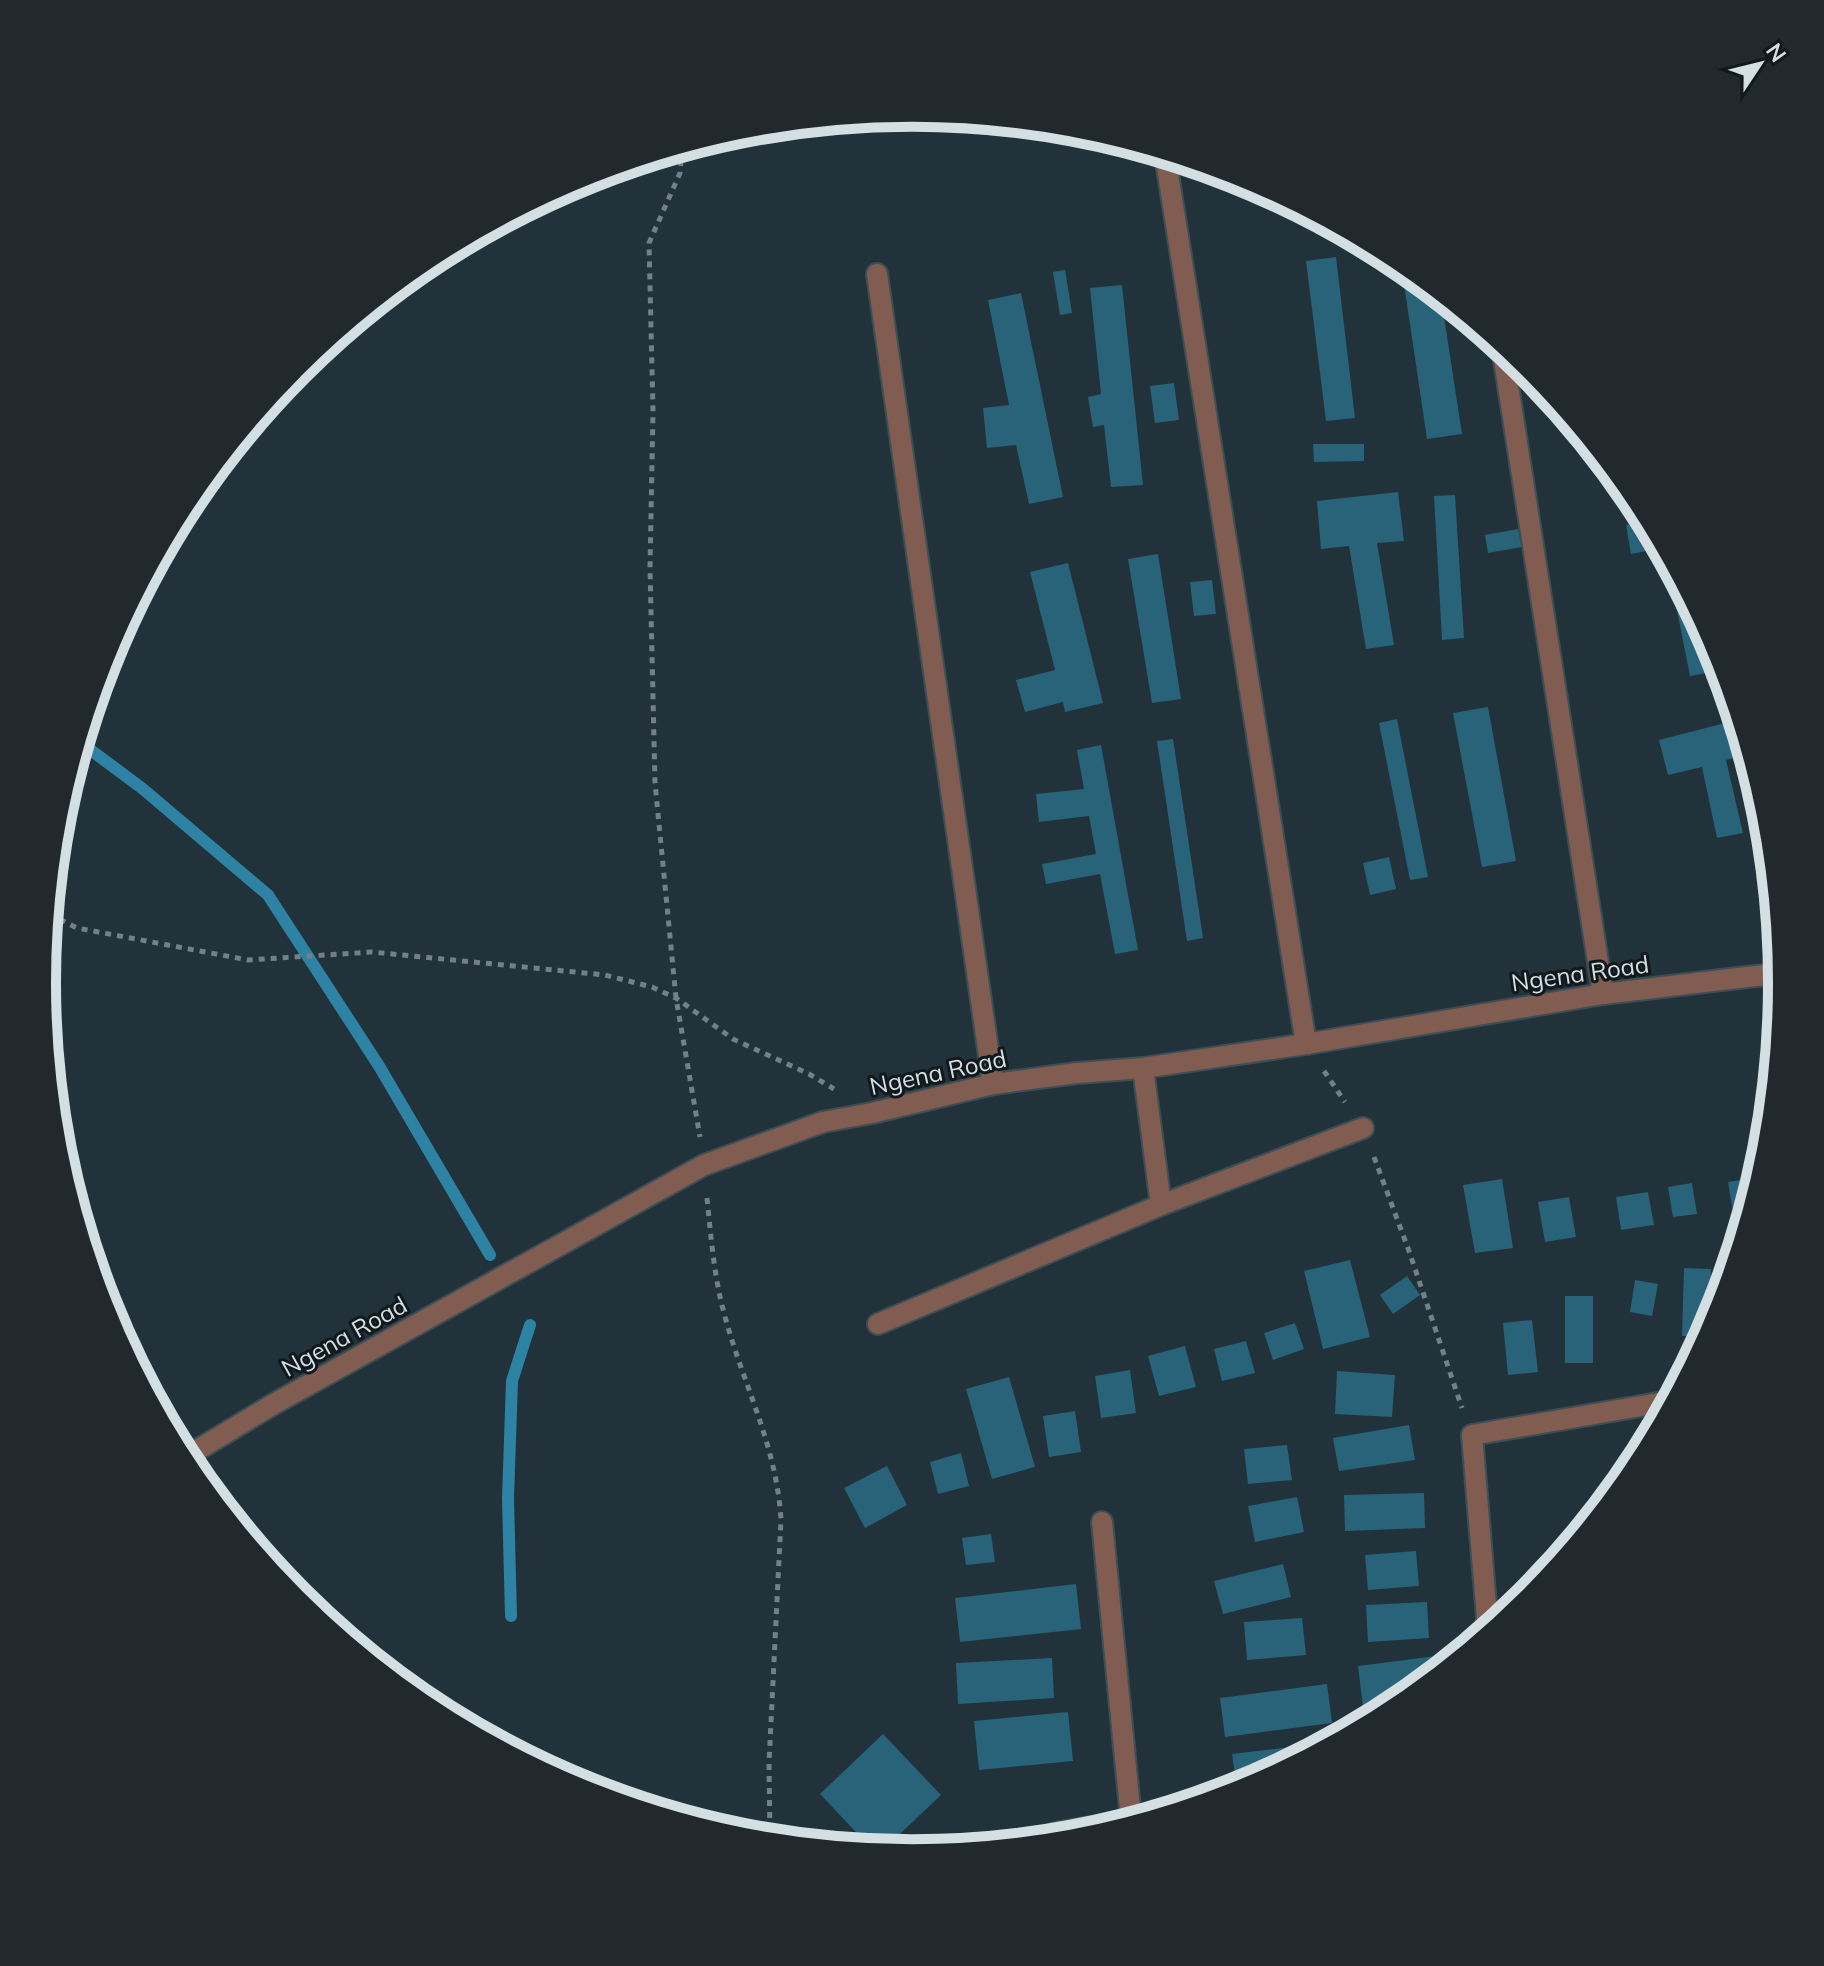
<svg xmlns="http://www.w3.org/2000/svg" width="1824" height="1966" font-family="Mulish,sans-serif">
<style>
.lines{fill:none;stroke-linecap:round;stroke-linejoin:round}
.stream{stroke:#2e83a4;stroke-width:12}
.building{fill:#28637a}
.service-casing{stroke:#3e4e55;stroke-width:24}
.minor-casing{stroke:#3e4e55;stroke-width:24}
.tertiary-casing{stroke:#3e4e55;stroke-width:24}
.path{stroke:#738187;stroke-width:5;stroke-dasharray:6 6;stroke-linecap:butt}
.service{stroke:#815c50;stroke-width:20}
.minor{stroke:#815c50;stroke-width:20}
.tertiary{stroke:#815c50;stroke-width:20}
.labels{text-anchor:middle;dominant-baseline:central;stroke-width:6;stroke-linejoin:round;paint-order:stroke}
.street-label{font-size:24px;fill:#d4dfe4;stroke:#11191c}
.rim{fill:none;stroke:#d4dfe4;stroke-width:10}
</style>
<rect width="100%" height="100%" fill="#21323a"/>
<g class="lines">
<path class="stream" d="M80,742L143,789L268,895L379,1066L490,1255
M511,1616L508,1498L512,1381L530,1325"/>
</g>
<path class="building" d="M1053,127L1082,130L1095,134L1056,140Z
M1336,257L1355,418L1326,421L1306,261Z
M1401,264L1441,297L1462,434L1427,439Z
M1065,270L1072,313L1060,315L1053,272Z
M1122,285L1143,485L1111,487L1104,425L1093,427L1088,397L1101,394L1090,288Z
M1021,293L1063,497L1029,504L1016,445L987,448L983,408L1009,405L988,300Z
M1174,383L1179,420L1155,423L1150,386Z
M1313,444H1364V461L1314,462Z
M1398,492L1404,541L1377,543L1394,645L1366,649L1349,546L1321,549L1317,501Z
M1455,495L1464,638L1442,640L1434,496Z
M1647,521L1661,548L1631,554L1626,525Z
M1518,529L1522,547L1488,553L1485,535Z
M1158,554L1181,699L1152,703L1128,559Z
M1667,560L1716,650L1722,670L1690,676Z
M1068,563L1103,703L1065,712L1063,702L1025,712L1016,680L1055,670L1030,572Z
M1212,580L1216,614L1194,616L1190,582Z
M1488,707L1516,861L1482,867L1453,713Z
M1397,719L1428,877L1410,880L1379,723Z
M1733,721L1742,756L1726,760L1743,833L1717,838L1702,767L1668,775L1659,740Z
M1173,739L1203,938L1187,941L1157,741Z
M1101,745L1138,950L1115,954L1100,874L1046,884L1042,864L1096,854L1089,816L1039,822L1036,794L1084,789L1077,750Z
M1389,857L1396,889L1370,895L1363,863Z
M1758,1177L1748,1210L1733,1212L1728,1182Z
M1502,1179L1513,1248L1475,1253L1463,1185Z
M1692,1183L1697,1214L1673,1217L1668,1187Z
M1648,1192L1654,1225L1621,1230L1616,1197Z
M1569,1197L1576,1237L1545,1242L1538,1202Z
M1350,1260L1370,1337L1323,1349L1304,1271Z
M1684,1268L1711,1269L1710,1326L1705,1336H1682Z
M1407,1276L1420,1295L1393,1314L1380,1295Z
M1635,1280L1658,1284L1652,1316L1630,1312Z
M1565,1296H1593V1363H1565Z
M1532,1320L1538,1372L1508,1375L1503,1323Z
M1295,1323L1304,1349L1273,1360L1264,1333Z
M1246,1341L1255,1373L1222,1381L1214,1349Z
M1185,1346L1196,1387L1159,1396L1148,1356Z
M1130,1370L1136,1413L1101,1418L1095,1376Z
M1337,1371L1395,1375L1392,1417L1335,1414Z
M1009,1377L1035,1467L992,1479L966,1389Z
M1075,1411L1081,1452L1049,1457L1043,1416Z
M1409,1425L1415,1460L1339,1471L1333,1438Z
M1287,1445L1292,1480L1248,1484L1244,1449Z
M961,1453L969,1486L938,1494L930,1462Z
M887,1466L907,1505L865,1528L844,1488Z
M1424,1493L1425,1528L1345,1531L1344,1495Z
M1297,1497L1304,1532L1255,1542L1248,1506Z
M1597,1498L1609,1499L1595,1515Z
M991,1534L995,1562L966,1565L962,1538Z
M1416,1551L1419,1586L1368,1590L1365,1555Z
M1283,1564L1291,1597L1223,1614L1214,1581Z
M1076,1584L1081,1629L960,1642L955,1598Z
M1427,1602L1429,1638L1368,1642L1366,1605Z
M1302,1618L1306,1655L1247,1660L1244,1622Z
M1452,1654L1453,1659L1400,1703L1363,1707L1358,1666Z
M1052,1658L1054,1698L958,1704L956,1663Z
M1327,1684L1332,1723L1225,1737L1220,1698Z
M1068,1712L1073,1761L979,1770L974,1721Z
M883,1734L941,1795L883,1850L872,1849L820,1794Z
M1326,1743L1245,1787L1237,1789L1232,1754Z"/>
<g class="lines">
<g class="service-casing">
<path id="service" d="M1143,1068L1161,1205
M878,1324L1161,1205L1363,1128"/>
</g>
<g class="minor-casing">
<path id="minor" d="M1165,155L1306,1044
M877,274L993,1084
M1502,347L1603,994
M1102,1522L1131,1819
M1488,1630L1472,1435L1670,1401
M1030,1841L1060,1832L1134,1820"/>
</g>
<g class="tertiary-casing">
<path id="tertiary" d="M184,1458L272,1405L704,1165L823,1122L872,1113L993,1084L1077,1073L1143,1068L1306,1044L1603,994L1781,973"/>
</g>
<path class="path" d="M682,148L680,173L649,243L653,411L650,568L655,783L676,998L700,1137
M49,914L77,928L248,960L372,952L605,975L652,987L676,998L733,1039L809,1074L834,1089
M1324,1071L1345,1102
M1374,1157L1409,1251L1462,1408
M707,1198C711,1237 714,1276 724,1313C743,1385 776,1443 781,1519L769,1763L770,1839"/>
<use href="#service" class="service"/>
<use href="#minor" class="minor"/>
<use href="#tertiary" class="tertiary"/>
</g>
<g class="labels">
<g class="street-label">
<text transform="translate(1580 973) rotate(-8)">Ngena Road</text>
<text transform="translate(938 1072) rotate(-12)">Ngena Road</text>
<text transform="translate(344 1336) rotate(-29)">Ngena Road</text>
</g>
</g>
<path d="M0 0H1824V1966H0ZM56 983a856 856 0 1 1 1712 0a856 856 0 1 1-1712 0Z" fill="#21292c" fill-rule="evenodd"/>
<path class="rim" d="M56 983a856 856 0 1 1 1712 0a856 856 0 1 1-1712 0Z"/>
<g transform="translate(1760 64) rotate(55)" stroke="#11191c" stroke-width="6" paint-order="stroke">
<path d="M0-6L14 30L0 20L-14 30Z" fill="#d4dfe4"/>
<text y="-12" font-size="22" font-weight="bold" text-anchor="middle" fill="#d4dfe4">N</text>
</g>
</svg>
